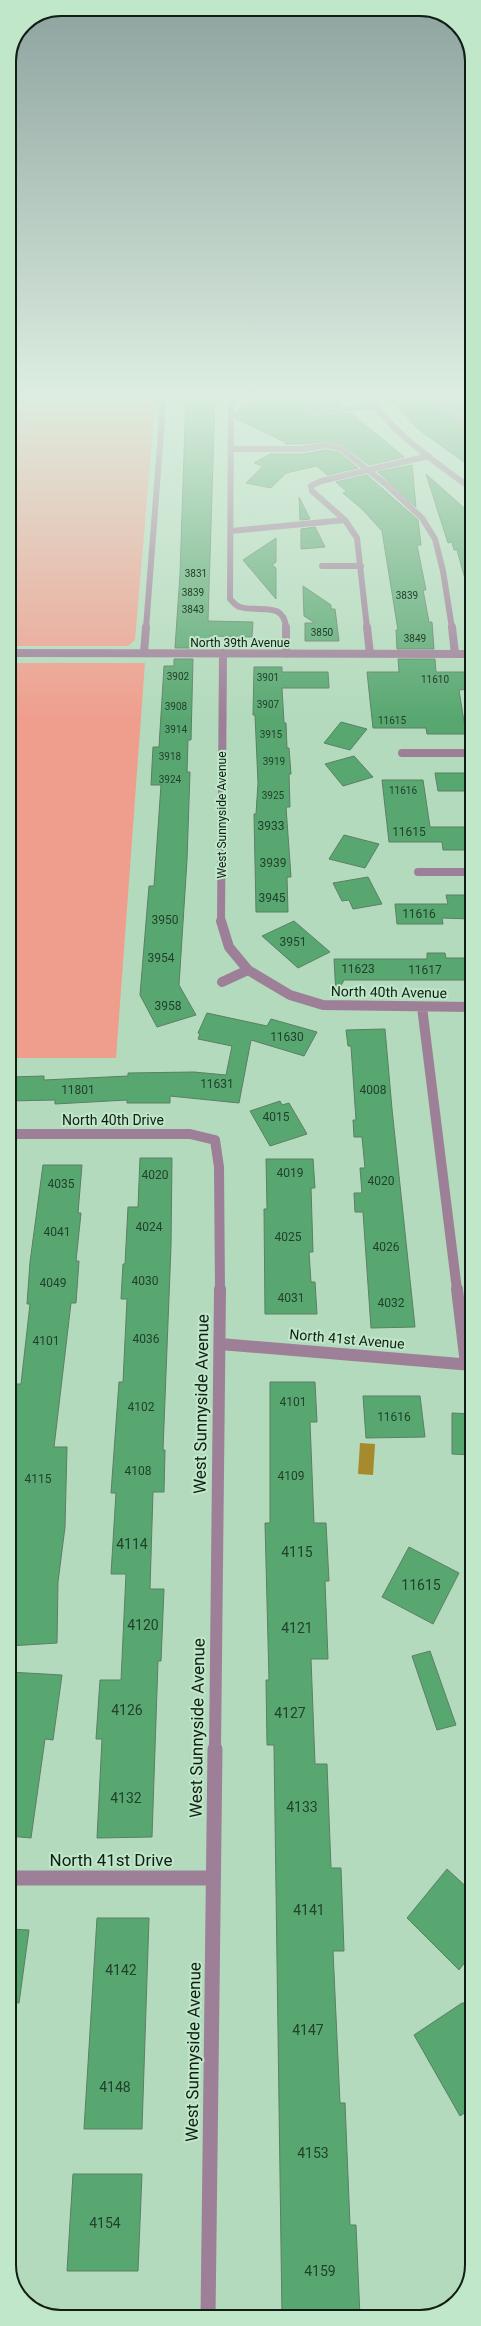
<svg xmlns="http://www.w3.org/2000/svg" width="481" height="2326" font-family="Roboto,sans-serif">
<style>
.green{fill:#ef9e8d}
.water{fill:#a68a2e}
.building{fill:#58a770;stroke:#5c7f64}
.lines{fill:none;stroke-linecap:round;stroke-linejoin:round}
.minor-far4{stroke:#9d7f98;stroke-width:6}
.minor-far3{stroke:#9d7f98;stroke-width:8}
.minor-far2{stroke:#9d7f98;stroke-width:10}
.minor-far1{stroke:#9d7f98;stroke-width:12}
.minor{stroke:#9d7f98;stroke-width:15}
.labels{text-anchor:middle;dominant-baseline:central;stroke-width:4;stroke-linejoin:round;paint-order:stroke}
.far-number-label{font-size:10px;fill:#22402b}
.far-street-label{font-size:12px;fill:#101e14;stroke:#c0e7c9}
.number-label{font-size:12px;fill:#22402b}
.street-label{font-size:14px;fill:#101e14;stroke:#c0e7c9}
.near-number-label{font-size:14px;fill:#22402b}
.near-street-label{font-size:17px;fill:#101e14;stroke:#c0e7c9}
.rim{fill:none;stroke:#101e14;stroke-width:2}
</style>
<rect width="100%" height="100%" fill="#b3dabc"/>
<path class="green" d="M9,393H156L135,640L128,646H9Z
M9,663H145L116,1058H9Z"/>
<path class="water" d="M360,1443L375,1444L373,1475L358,1474Z"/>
<path class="building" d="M190,393H211V398L215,399L208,621L253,622L252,637L210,636V641H194L193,648H175L180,574L186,395H189Z
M273,393H330L342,405L307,409L304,412L305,416L308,417L351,413L404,457L369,465L341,444L326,441L303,444H285L287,443L235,418V413L257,398Z
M385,393H418L423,401L430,400L433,404L472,434V468L418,429Z
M472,395V424L440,399Z
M326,450L338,452L358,468L327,475L317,466L286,473L271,488L246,483L263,466L254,463L270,454H303Z
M412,465L416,507L378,472Z
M426,474L472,515V585L467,586L457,550H454L452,542L448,543Z
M367,475L418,520L421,545H417L426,590H423L429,622H432L434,649H397L396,630H398L382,531L363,510L343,493L347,492L336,482Z
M299,497L310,519L300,520Z
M315,527L325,547L301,549V529Z
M276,538V562L272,565L276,568V599L243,560Z
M303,586L331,605V609H335L339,641H305V623H315L304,616Z
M174,659H193L191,740H188L187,772H190L187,860L179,985L196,1015L157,1027L140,995L149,886H154L161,785H151L153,747H159L164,666H174Z
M398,659H435L436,672H472V689L459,690L466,734H427L426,728H373L367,672H399Z
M254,667H282V672H328L329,688H282L284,723H286L287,748H289L291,774H289L290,807H286L291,877H287L288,912H256L254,814H256L258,783L255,715H253Z
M341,722L367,729L350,750L324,743Z
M354,756L373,777L343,786L325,764Z
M435,773H472V791H438Z
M382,780H423L430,827H472V850H443L442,842H389Z
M344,835L379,844L365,868L329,859Z
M368,877L382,904L353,909L349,900L342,901L333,883Z
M446,895H472V919L442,918L443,924H397L395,904H448Z
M294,921L330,952L298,968L262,936Z
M427,953H445L446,958H472V980H344L336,995L334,959H427Z
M207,1013L267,1026L271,1019L317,1032L304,1056L251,1040L239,1103L170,1096V1103H127V1100L55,1104V1100L9,1101V1077L44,1076V1080L128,1076V1073L194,1072L226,1075L232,1046L198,1039L200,1034L198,1033Z
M385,1029L392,1109L415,1327L371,1328L363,1212H355L354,1193H362L360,1168H365L362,1137H354L353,1120H356L351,1046H348L346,1030Z
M280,1101L282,1105L289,1103L307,1134L270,1146L250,1111Z
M140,1158H172L171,1246L163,1450H165L164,1492H153L150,1589H164L161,1661H158L152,1837L97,1838L102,1739H96L100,1680H121L126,1574H111L116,1493H111L119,1382H123L127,1299H121L123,1264H125L128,1207H138Z
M266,1159H313L315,1188H311L313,1252H309L311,1282H315L317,1314H265L264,1209H267Z
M43,1165H82L78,1213H81L76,1261H79L76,1303H71L54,1447H67L65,1527L58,1582L57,1643L9,1646V1437L16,1384H21L30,1304H27L30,1262Z
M270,1382H315L317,1422H310L314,1523H326L329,1581H325L328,1659H311L315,1764H327L331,1868H341L344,1951H333L340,2103H345L350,2225H356L360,2317H282L274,1745H267L266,1680H269L265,1523H270Z
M363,1396H420L425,1437L366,1438Z
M452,1413L472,1414V1455L452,1454Z
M409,1547L459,1573L433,1624L382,1597Z
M430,1651L456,1725L437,1730L412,1656Z
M9,1672L62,1675L53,1740L45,1739L31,1838L9,1836Z
M447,1869L472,1892V1953L459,1970L407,1918Z
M97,1918H149L142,2129H84Z
M9,1929L29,1930L19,2003L9,2002Z
M462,2003H468L472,2009V2108L460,2116L414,2035Z
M73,2174H142L138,2271H67Z"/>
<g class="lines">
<path class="minor-far4" d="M242,393L231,400L230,599C233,602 236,606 240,607C258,613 284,600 286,628
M365,393C393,434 433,460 472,489
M432,393L436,401L472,430
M308,413L374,406
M231,449H303L326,445L340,448L388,486L422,518L435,539L443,571L452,628
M231,531L345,520
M322,566H361
M146,628L164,393
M367,628L357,538L345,520L312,491L311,486L321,481L429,456"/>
<path class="minor-far3" d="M367,627L370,654
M452,627L455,654
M9,653L472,654
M144,653L146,627
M286,654V627
M402,753H472
M418,872H472
M221,922L223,653"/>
<path class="minor-far2" d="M221,921L229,947L248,970L290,995L323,1005L472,1007
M222,982L248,970
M422,1007L457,1290
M9,1134H190L215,1140L219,1167L220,1290"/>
<path class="minor-far1" d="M457,1289L466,1364
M220,1344L472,1365
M215,1750L220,1289"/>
<path class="minor" d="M9,1878H213
M208,2317L215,1749"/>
</g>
<linearGradient id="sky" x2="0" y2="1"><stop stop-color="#8da39e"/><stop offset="0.55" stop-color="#ddeee1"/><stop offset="1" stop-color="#ddeee1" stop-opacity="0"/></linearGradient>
<rect width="481" height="719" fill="url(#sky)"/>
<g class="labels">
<g class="far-number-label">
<text x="196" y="573">3831</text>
<text x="193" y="592">3839</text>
<text x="407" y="595">3839</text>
<text x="193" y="609">3843</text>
<text x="322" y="632">3850</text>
<text x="415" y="638">3849</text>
<text x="178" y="676">3902</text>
<text x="268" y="677">3901</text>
<text x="435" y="679">11610</text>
<text x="268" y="704">3907</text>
<text x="176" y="706">3908</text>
<text x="392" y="720">11615</text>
<text x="176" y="729">3914</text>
<text x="271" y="734">3915</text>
<text x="170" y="756">3918</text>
<text x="274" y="761">3919</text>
<text x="170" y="779">3924</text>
<text x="403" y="790">11616</text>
<text x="273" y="795">3925</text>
</g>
<g class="far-street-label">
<text x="240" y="643">North 39th Avenue</text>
<text transform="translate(222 815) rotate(-90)">West Sunnyside Avenue</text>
</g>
<g class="number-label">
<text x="271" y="826">3933</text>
<text x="409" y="832">11615</text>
<text x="273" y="863">3939</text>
<text x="272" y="898">3945</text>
<text x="419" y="914">11616</text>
<text x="165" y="920">3950</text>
<text x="293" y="942">3951</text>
<text x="161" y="958">3954</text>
<text x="358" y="969">11623</text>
<text x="425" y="970">11617</text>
<text x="168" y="1006">3958</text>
<text x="287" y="1037">11630</text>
<text x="217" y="1084">11631</text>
<text x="78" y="1090">11801</text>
<text x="373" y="1090">4008</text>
<text x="276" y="1117">4015</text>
<text x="290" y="1173">4019</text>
<text x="155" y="1175">4020</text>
<text x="381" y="1181">4020</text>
<text x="61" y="1184">4035</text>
<text x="149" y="1227">4024</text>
<text x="57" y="1232">4041</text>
<text x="288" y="1237">4025</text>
<text x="386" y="1247">4026</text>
<text x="145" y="1281">4030</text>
<text x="53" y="1283">4049</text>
<text x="291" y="1298">4031</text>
<text x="391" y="1303">4032</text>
<text x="146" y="1339">4036</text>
<text x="46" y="1341">4101</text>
<text x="293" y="1402">4101</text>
<text x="141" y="1407">4102</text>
<text x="394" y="1417">11616</text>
<text x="138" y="1471">4108</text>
<text x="291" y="1476">4109</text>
<text x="38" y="1479">4115</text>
</g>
<g class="street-label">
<text transform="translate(389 992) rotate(1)">North 40th Avenue</text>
<text x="113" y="1120">North 40th Drive</text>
<text transform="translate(347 1339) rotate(5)">North 41st Avenue</text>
</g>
<g class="near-number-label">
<text x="132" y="1544">4114</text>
<text x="297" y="1552">4115</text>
<text x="421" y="1585">11615</text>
<text x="143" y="1625">4120</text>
<text x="297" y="1628">4121</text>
<text x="127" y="1710">4126</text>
<text x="290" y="1713">4127</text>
<text x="126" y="1798">4132</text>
<text x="302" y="1807">4133</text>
<text x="309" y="1910">4141</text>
<text x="121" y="1970">4142</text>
<text x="308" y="2030">4147</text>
<text x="115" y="2087">4148</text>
<text x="313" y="2153">4153</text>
<text x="105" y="2223">4154</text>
<text x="320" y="2271">4159</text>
</g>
<g class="near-street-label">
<text transform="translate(201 1404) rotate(-89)">West Sunnyside Avenue</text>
<text transform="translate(197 1728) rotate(-89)">West Sunnyside Avenue</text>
<text x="111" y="1860">North 41st Drive</text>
<text transform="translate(193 2052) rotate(-89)">West Sunnyside Avenue</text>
</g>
</g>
<path d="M0 0H481V2326H0ZM61 16H420A45 45 0 0 1 465 61V2265A45 45 0 0 1 420 2310H61A45 45 0 0 1 16 2265V61A45 45 0 0 1 61 16Z" fill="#c0e7c9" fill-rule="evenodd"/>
<path class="rim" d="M61 16H420A45 45 0 0 1 465 61V2265A45 45 0 0 1 420 2310H61A45 45 0 0 1 16 2265V61A45 45 0 0 1 61 16Z"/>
</svg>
